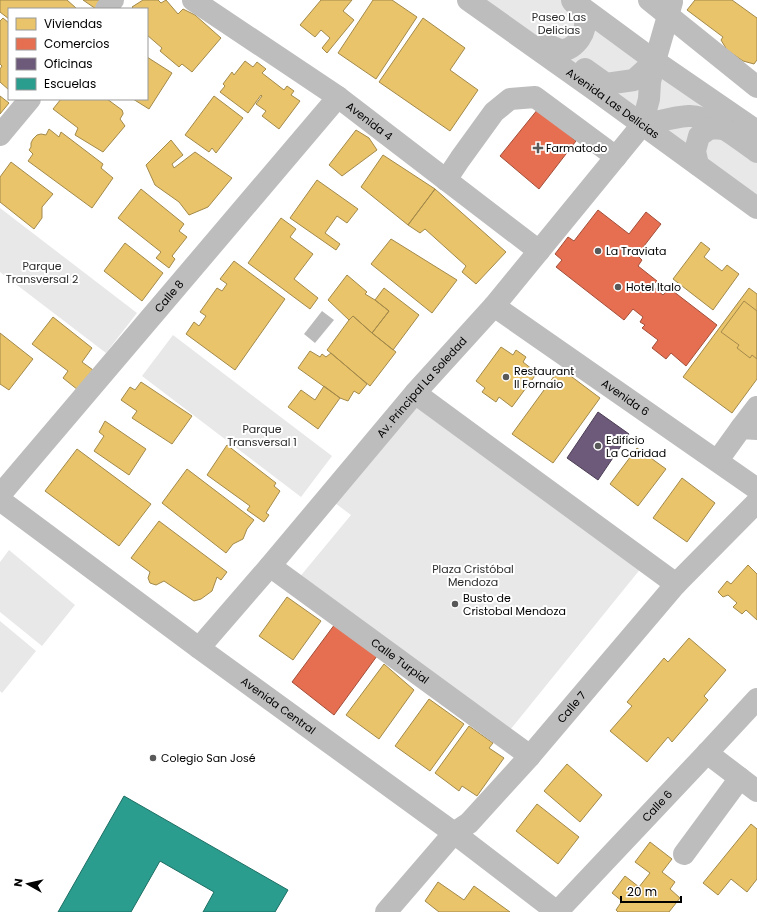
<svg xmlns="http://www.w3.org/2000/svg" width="757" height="912" font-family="Poppins,sans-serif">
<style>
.green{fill:#e8e8e8}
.water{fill:#bababa}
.homes{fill:#e9c46a;stroke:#a3894a}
.shops{fill:#e76f51;stroke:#a24e39}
.offices{fill:#6d597a;stroke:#4c3e55}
.schools{fill:#2a9d8f;stroke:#1d6e64}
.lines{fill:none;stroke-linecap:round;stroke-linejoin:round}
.minor{stroke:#bdbdbd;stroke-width:22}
.major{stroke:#bdbdbd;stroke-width:22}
.poi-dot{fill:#595959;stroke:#fff;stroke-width:1.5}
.labels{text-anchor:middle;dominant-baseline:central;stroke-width:4;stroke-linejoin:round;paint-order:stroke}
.park-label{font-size:11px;fill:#2c2c2c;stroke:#fff}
.street-label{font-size:11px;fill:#000;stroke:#fff}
.poi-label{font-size:11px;fill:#000;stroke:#fff;text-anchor:start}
</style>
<rect width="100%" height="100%" fill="#fff"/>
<path class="green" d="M469,0H572L757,152V208Z
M0,208L137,313L106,353L0,272Z
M173,335L332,456L301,497L142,376Z
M416,400L642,567L506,735L298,579L351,515L331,500Z
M9,550L75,605L42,646L0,612V562Z
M0,621L36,651L2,693L0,691Z"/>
<path class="water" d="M322,311L334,320L315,343L304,334Z"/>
<path class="homes" d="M0,0H67L76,8L75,9H9V19L0,12Z
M83,0H103L96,9Z
M143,0H158L161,3L166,0L178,14L183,9L195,15L221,38L192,72L182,64L179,67L160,51L162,48L147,35V9H134L132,7Z
M321,0H352L343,11L354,20L327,53L322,48L330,38L321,30L315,37L300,25Z
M373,0H392L417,17L376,79L338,53Z
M695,0H732L757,18V60L754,64L743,61L727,50L721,40L723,37L687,10Z
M3,18L9,23V90L0,82V69L2,66L0,64V21Z
M423,18L465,48L450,70L478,90L450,131L379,82Z
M147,57L172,73L149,109L133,99H147Z
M245,61L253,67L257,62L266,69L262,73L284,90L287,86L294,91L291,95L300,101L279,129L262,116L266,111L256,104L262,96L261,95L248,113L220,92L225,86L223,84L232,72L234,75Z
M0,96L9,103L0,114Z
M214,96L243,118L216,153L212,148L209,152L185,135Z
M61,99H107L122,110L123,113V114L120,119L125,126L103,152L75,135L78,128L53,109Z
M49,129L59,137L61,132L103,164L101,168L113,178L92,208L28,161L33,154L29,150L31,147V143L33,139L37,135L41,134L46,135Z
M356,130L369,138L377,150L342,176L329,165Z
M171,140L183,155L172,164L174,168L195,152L232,178L208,207L189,215L179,202L155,185L146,165Z
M383,155L435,189L408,225L361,187Z
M11,162L53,194L42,207V218L34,229L0,202V177Z
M317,180L358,209L347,223L337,216L325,233L340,244L336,250L290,218Z
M141,189L184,224L179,231L187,237L172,256L175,259L169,268L156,258L161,252L118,218Z
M435,189L506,252L476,284L462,272L466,266L425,229L420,233L408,225Z
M281,218L296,229L290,237L313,254L294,279L318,298L310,309L248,263Z
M391,239L457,280L432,313L371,264Z
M701,242L710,249L704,257L722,271L727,265L739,274L713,310L673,279Z
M125,243L163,273L142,301L104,271Z
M234,261L285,299L235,370L186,334L194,322L199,326L206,316L200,312L217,288L222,291L227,284L220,279Z
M347,275L367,292L365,294L375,300L389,311L372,333L353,316L349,320L328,300Z
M384,288L419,315L393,350L372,333L389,311L375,300Z
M749,288L757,294V379L732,413L683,377Z
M744,301L757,311V359L752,355L750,358L737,348L739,345L721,332Z
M353,316L372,333L396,352L370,386L327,350L349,320Z
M53,317L92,348L82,362L93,370L78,390L63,378L68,371L32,344Z
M0,333L33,359L9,390L0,384Z
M501,347L513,355L516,350L526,357L523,362L537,373L512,407L499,397L496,402L482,392L485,388L476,381Z
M310,351L320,357L322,354L326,357L331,353L367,384L359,394L354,391L348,401L340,398L298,368Z
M560,368L600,398L553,463L512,434Z
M141,382L192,416L172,444L132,418L137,411L121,400L130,387L135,390Z
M324,386L340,398L318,429L288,407L301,390L315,400Z
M105,421L146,449L129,475L94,451L104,436L99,432Z
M227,445L276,483L274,486L280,491L266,513L269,515L264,522L247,510L250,506L207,475Z
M637,448L666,469L638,506L610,484Z
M77,449L151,504L119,546L45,491Z
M187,469L254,520L247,529L243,539L233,544L226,553L162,503Z
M682,478L715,503L687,542L653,518Z
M159,521L227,572L221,580L217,577L212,591L201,599L194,601L164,581L156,585L150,583L148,578L150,572L131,558Z
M748,565L757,574V620L746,610L742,614L733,607L737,603L728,595L723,597L718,592L727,581L731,584Z
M287,597L321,621L293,660L259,636Z
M332,634L350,648L335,668L356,683L342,702L303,674Z
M689,638L726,670L704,696L708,700L672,742L668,737L647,762L610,731L632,706L627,702L664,658L668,662Z
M384,664L414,690L379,739L346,715Z
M429,699L464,724L430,771L395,746Z
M469,726L493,743L489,748L504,758L477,796L462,786L459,791L435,773Z
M567,764L602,795L580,822L544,791Z
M537,804L579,837L558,864L516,831Z
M751,824L757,829V879L747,892L731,879L718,895L703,883Z
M650,842L672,859L662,872L675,882L670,889L680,898L669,912H618L616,910L622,901L612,893L625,876L639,887L650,873L635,862Z
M438,882L464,900L474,886L510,912H439L425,901Z"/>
<path class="shops" d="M538,109L576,141L539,189L500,156Z
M598,210L629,234L646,212L661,224L637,255L642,260L638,266L657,281L652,286L663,295L669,288L717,325L686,366L671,353L666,359L652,348L658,340L642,328L645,325L640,322L643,317L633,309L624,320L556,267L562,260L555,254L568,237L574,241Z
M335,624L377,656L334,715L292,682Z"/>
<path class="offices" d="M598,412L629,434L598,480L567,458Z"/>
<path class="schools" d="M124,796L288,890L275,912H203L214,892L160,861L131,912H58Z"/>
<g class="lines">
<g class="minor">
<path id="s1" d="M193,0L338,97L539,251"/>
<path d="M649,0L757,87"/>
<path d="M106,9L113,0"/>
<path d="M655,61L672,2"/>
<path d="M0,135L30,99"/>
<path d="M446,180L460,159L494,112L510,99L535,97L616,157"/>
<path id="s2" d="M494,306L757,489"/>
<path d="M415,393L676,584"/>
<path d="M741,428L757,407"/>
<path d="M718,460L741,428L757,429"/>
<path id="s3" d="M0,495L338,97"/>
<path id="s4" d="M0,500L199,648L454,833L557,912"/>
<path id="s5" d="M270,566L530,756"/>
<path id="s6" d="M199,648L270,566L415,393L494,306L642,125"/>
<path d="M707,753L757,791"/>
<path d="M684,854L740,778"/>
<path id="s7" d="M386,912L454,833L469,823L530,756L676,584L757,502"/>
<path id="s8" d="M557,912L707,753L757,699"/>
</g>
<g class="major">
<path id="s9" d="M468,0L599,93L757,208"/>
<path d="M572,0L655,61L757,131"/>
<path d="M546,44C551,46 557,49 561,50C575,51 589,30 584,17C582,12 577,6 573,2"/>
<path d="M655,61L650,82L649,99L642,125C657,122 673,117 688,116C709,114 740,140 757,152"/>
<path d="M585,69L606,84L634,80L655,61"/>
<path d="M698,165L695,151L699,136L710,128L725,129"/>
</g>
</g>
<g class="poi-dot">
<path d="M536 142h4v4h4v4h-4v4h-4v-4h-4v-4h4z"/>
<circle cx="598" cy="251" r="4"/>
<circle cx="618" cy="287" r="4"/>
<circle cx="506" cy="377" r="4"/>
<circle cx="598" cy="446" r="4"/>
<circle cx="455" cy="604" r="4"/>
<circle cx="153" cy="758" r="4"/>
</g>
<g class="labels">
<g class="park-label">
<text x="559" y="17">Paseo Las<tspan x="559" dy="13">Delicias</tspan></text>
<text x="42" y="266">Parque<tspan x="42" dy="13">Transversal 2</tspan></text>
<text x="262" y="429">Parque<tspan x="262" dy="13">Transversal 1</tspan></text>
<text x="473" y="569">Plaza Cristóbal<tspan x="473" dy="13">Mendoza</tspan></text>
</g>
<g class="street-label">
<text stroke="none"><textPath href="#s9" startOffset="178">Avenida Las Delicias</textPath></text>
<text stroke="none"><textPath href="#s1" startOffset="214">Avenida 4</textPath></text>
<text stroke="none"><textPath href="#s3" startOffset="261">Calle 8</textPath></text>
<text stroke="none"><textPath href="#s6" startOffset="343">Av. Principal La Soledad</textPath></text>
<text stroke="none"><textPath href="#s2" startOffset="160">Avenida 6</textPath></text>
<text stroke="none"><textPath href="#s5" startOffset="161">Calle Turpial</textPath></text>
<text stroke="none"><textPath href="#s4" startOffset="346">Avenida Central</textPath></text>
<text stroke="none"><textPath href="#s7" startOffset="277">Calle 7</textPath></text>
<text stroke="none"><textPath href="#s8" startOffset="146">Calle 6</textPath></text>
</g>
<g class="poi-label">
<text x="546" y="148">Farmatodo</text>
<text x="606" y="251">La Traviata</text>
<text x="626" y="287">Hotel Italo</text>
<text x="514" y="371">Restaurant<tspan x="514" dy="13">Il Fornaio</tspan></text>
<text x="606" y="440">Edificio<tspan x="606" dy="13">La Caridad</tspan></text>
<text x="463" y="598">Busto de<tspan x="463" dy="13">Cristobal Mendoza</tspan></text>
<text x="161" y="758">Colegio San José</text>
</g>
</g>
<rect x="8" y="8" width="140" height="92" fill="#ffffff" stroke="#999999"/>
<rect x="16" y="18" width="20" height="12" fill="#e9c46a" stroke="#999999"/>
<text x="44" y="28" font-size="12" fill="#000000">Viviendas</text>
<rect x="16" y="38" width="20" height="12" fill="#e76f51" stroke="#999999"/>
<text x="44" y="48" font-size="12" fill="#000000">Comercios</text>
<rect x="16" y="58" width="20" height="12" fill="#6d597a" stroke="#999999"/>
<text x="44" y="68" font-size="12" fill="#000000">Oficinas</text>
<rect x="16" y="78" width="20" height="12" fill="#2a9d8f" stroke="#999999"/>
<text x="44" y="88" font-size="12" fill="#000000">Escuelas</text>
<g transform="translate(28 884) rotate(278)" stroke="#ffffff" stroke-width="3" paint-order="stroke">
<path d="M0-3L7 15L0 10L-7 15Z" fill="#000000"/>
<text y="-6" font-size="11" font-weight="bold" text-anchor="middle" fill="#000000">N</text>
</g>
<path d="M621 896v6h60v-6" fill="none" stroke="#000000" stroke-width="2"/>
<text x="627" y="896" font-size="12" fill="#000000" stroke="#ffffff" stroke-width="3" paint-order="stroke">20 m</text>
</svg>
